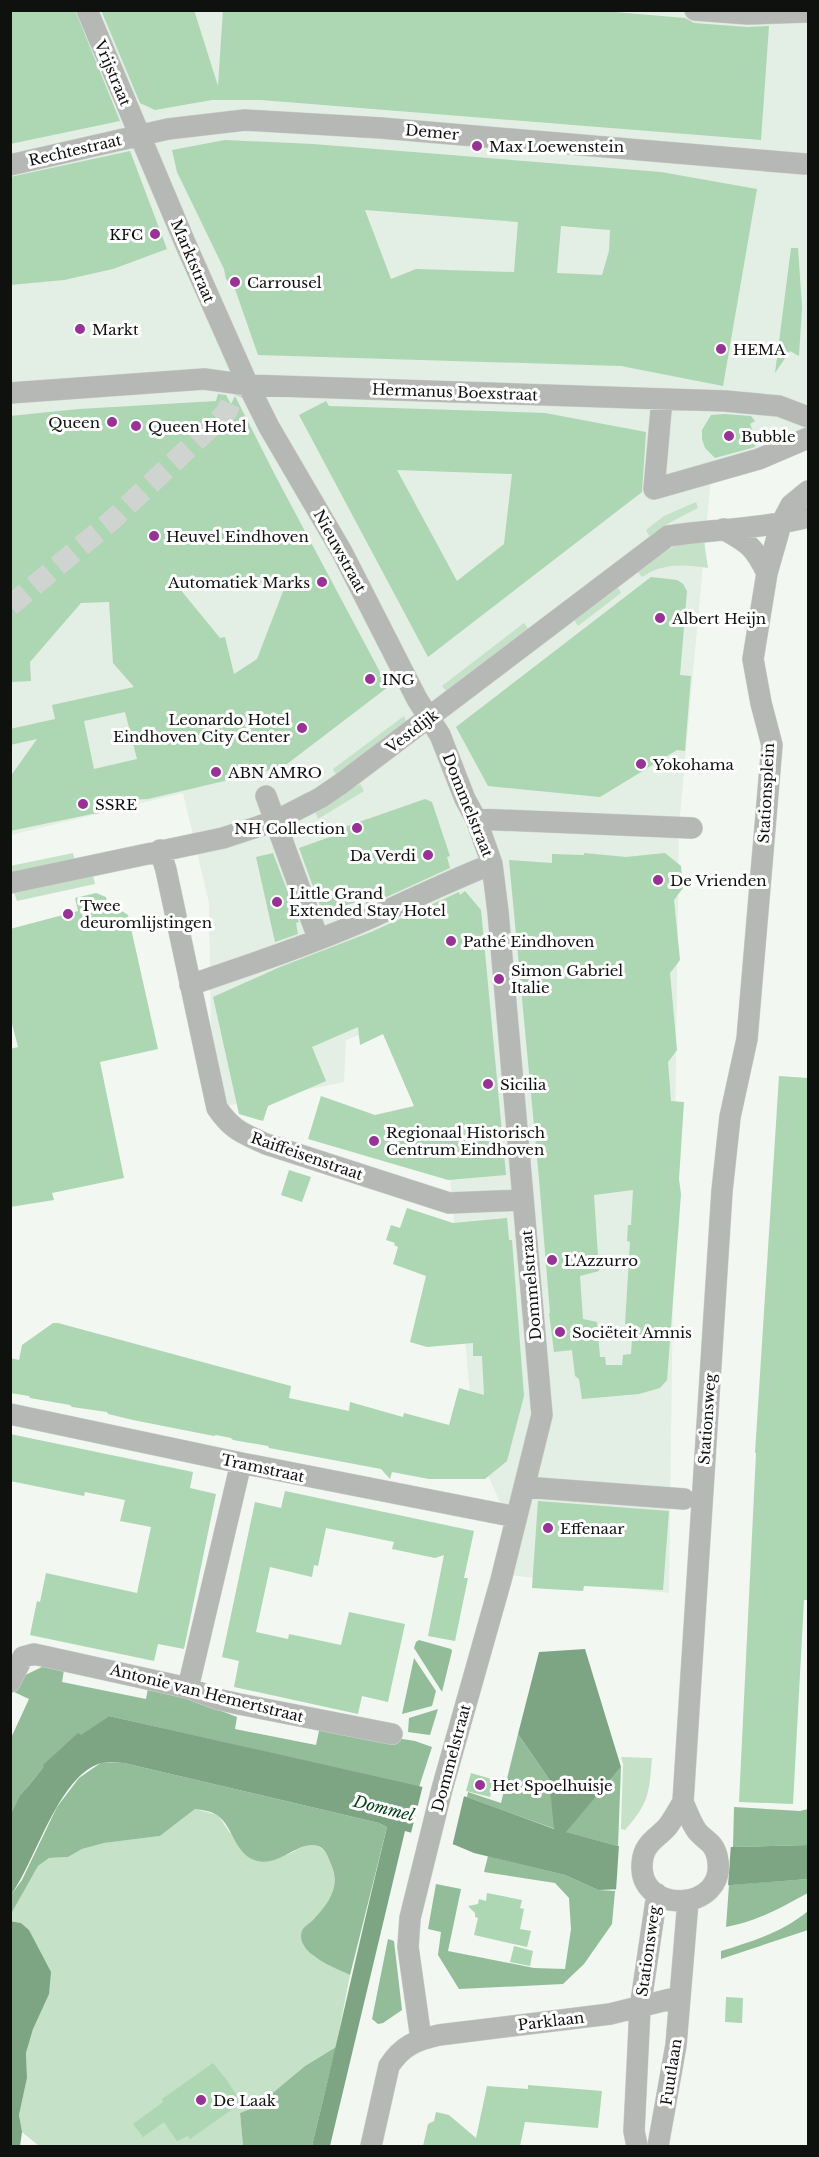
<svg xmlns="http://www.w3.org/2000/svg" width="819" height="2157" font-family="'Libre Baskerville',serif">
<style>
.built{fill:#e3eee4}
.green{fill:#c5e1c8}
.forest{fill:#93bc99}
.water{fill:#7da583}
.pier{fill:#f2f7f2}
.building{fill:#add6b2;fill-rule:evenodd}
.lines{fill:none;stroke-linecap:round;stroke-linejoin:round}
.minor-tunnel{stroke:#d0d4d0;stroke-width:21;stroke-dasharray:21 10;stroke-linecap:butt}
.minor-casing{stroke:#ced2ce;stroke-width:22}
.minor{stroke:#b6b8b6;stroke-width:21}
.poi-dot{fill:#983296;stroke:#fff;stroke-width:2}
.labels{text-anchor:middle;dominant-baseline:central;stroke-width:6;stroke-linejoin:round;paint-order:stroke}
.street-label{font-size:15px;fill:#0f110f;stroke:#fff}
.poi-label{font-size:15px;fill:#0f110f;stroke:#fff;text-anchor:start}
.water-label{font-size:16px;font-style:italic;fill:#004115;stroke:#fff}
</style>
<rect width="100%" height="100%" fill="#f2f7f2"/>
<path class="built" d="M10,11H808V427L711,477L679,826L669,1593L509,1575L501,1504L475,1448L434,1005L346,1040L344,1082L212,1109L209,903L183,793L11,835Z"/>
<path class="green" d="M696,502L698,508L669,523L650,537L646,530L664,516Z
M703,535L708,568C685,564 662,563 642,577L637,571L674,546Z
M617,586L621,593L578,626L574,620Z
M524,623L529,630L447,692L442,686Z
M404,716L407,723L337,776L333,769Z
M360,784L364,791L318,819L315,811Z
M73,853L75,860L11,874L10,866Z
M93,876L95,884L17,901L14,893Z
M621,1757L652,1758C649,1794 649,1803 625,1830L621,1829L623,1764Z
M195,1809L218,1815L230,1833L287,1855C294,1852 302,1846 309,1845C331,1842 340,1882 331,1897C325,1910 313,1920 303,1930L313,1956L350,1975L336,2047L305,2066L257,2106L240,2113L243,2146H39L22,2132L19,2115L27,2078L26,2053L33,2029L41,1955L29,1930L21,1923L11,1921V1914L38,1866L49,1858L68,1857L82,1849L104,1843L160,1836Z"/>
<path class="forest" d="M419,1640L451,1649L452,1651L442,1692L414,1648L416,1642Z
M414,1658L436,1691L432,1706L402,1714Z
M44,1666L64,1670L62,1682L146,1699L149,1683L237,1717L235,1729L316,1745L320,1726L415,1741L432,1747L419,1787L109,1716C71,1743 33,1770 11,1813L10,1740L29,1699L14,1692L11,1682Z
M438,1709L430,1735L408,1732L409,1718Z
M518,1734L549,1779L555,1829L467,1797L468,1792L501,1803Z
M102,1762L124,1763L379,1823L387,1827L350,1975C338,1969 324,1964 314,1956C306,1951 297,1939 303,1929C305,1926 310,1923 313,1920C329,1903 341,1887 331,1864C328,1857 326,1849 318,1846C299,1839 278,1869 254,1860C234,1852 233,1826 217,1815C211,1811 202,1810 195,1809L160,1836L104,1843L82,1849L68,1857L49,1858L38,1866L11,1914V1895L22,1880L57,1807L79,1778Z
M621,1767L618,1846L565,1832Z
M734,1807L800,1811L808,1809V1845L733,1847Z
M488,1856L565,1875L598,1890L615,1891L612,1924L584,1964L563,1984L459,1989L438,1955L441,1932L428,1929L436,1884L461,1889L448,1951L534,1968L565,1969L571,1929L569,1898L555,1883L484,1872Z
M808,1879V1893C782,1907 756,1922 726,1927L729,1885Z
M808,1911V1930L721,1959V1951C753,1941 783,1932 808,1911Z
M388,1939L394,1941L402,2010L383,2023L378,2024L372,2019Z
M336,2047L312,2146H243L240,2113L257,2106L305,2066Z"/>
<path class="water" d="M585,1649L621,1767L566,1832L618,1846L733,1847L808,1845V1879L732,1885L598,1890L565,1875L474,1853L455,1845L405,1831L330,2146H312C338,2040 361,1933 387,1827L379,1823L124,1763C117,1763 108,1761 101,1763C58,1776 36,1860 11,1895V1813L20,1796L44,1767L43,1765L78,1733L81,1735L109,1716L467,1797L554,1829L549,1779L518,1734L539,1652Z
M10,1921L21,1923L29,1930L51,1972L49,1994L33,2029L26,2053L27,2078L19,2115L22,2132L20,2146H10Z"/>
<path class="pier" d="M423,1785L464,1796L452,1847L410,1837Z
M685,1844H731L728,1886L616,1891L619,1845Z"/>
<path class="building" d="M10,10H75L120,121L10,144Z
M101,10H194L218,86L223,10H591L685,18L694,23L747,27L769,26L761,140L261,100H212L155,110L140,103Z
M225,140L313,144L661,172L757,189L723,386L621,366L258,355L235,289L226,279L224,269L177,172L172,150ZM365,210L518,222L514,272L416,269L391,279ZM561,226L610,230L609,251L602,275L557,273Z
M130,151L167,249L113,269L64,280L10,285V177Z
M791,248H798L802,307L799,356L790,351L775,373Z
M218,394L226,395L231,404L235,396L275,475L388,687L283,767L148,799L129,800L130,806L116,809V811L92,814L10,831V777L37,739L10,745V729L55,719L52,705L134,687L113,663L109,602L81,603L30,662L31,681L10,682V416L79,409L216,401ZM287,581L257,659L234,674L225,637L220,638L179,588ZM125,712L137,759L94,769L84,721Z
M326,401L329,406L545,413L646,432L642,492L428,657L299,415ZM397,470L512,474L504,544L457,581Z
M724,414L751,416L755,421L750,424L757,441L755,447L715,458L705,448L702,439V430L711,415Z
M651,577L677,580L683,584L687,591L680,675L691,676L685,751L677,750L600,797L488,786L456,727Z
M425,799L432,802L450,856L447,857L450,868L367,906L364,899L323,914L299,848L341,833L339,829Z
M273,853L299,922L296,923L298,934L275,942L256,857Z
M584,853L626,857L665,853L681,866L683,888L674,900L680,960L670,973L677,1050L668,1062L671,1101L684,1102L679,1179L681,1194L667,1380L660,1388L639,1394L582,1399L579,1379L575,1376L572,1350L554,1352L549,1313H550L539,1179L509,860L552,863V854L584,855ZM633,1190L631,1225H628L627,1241L630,1242L625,1324L633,1325L631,1354L623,1355L622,1365H606L605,1357H600L597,1322L583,1319L580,1276L599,1271L594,1195Z
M465,891L481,910L506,1175L448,1180L308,1139L321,1096L375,1115L414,1106L383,1034L360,1045L358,1027L312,1047L326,1081L268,1106L263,1121L239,1114L213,997L280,967L371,932L459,892L460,895Z
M96,893L106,897L109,913L122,911L128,915L158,1049L100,1062L124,1178L52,1193L54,1200L10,1207V1049L18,1047L10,1016V929L78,911L75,898Z
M779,1076L808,1078V1600H804L793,1804L739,1802L756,1453H755Z
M289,1170L311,1177L302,1202L281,1195Z
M407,1208L453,1223L507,1218L509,1240H512L524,1396L507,1461L485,1479H429L392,1472L390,1479L381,1469L269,1448L268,1446L233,1440L231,1438L216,1435L214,1436L133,1420L108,1414L107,1412L72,1407L70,1405L30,1398L29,1396L10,1393V1358L19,1360L22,1345L53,1323H58L291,1386L289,1398L349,1411L350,1402L403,1417L404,1413L449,1425L459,1388L484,1395L482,1356H473V1343L427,1347L410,1342L426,1276L393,1264L398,1247L394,1245L395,1243L386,1240L391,1225L400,1228Z
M10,1434L193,1472L190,1488L216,1494L184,1649L158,1644L154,1661L30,1635L37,1601L40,1602L46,1573L137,1593L151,1527L120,1521L125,1500L85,1492L84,1496L10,1481Z
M285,1491L474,1531L464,1578H468L455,1641L428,1636L444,1555L435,1558L392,1549L394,1542L326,1528L318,1566L314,1565L312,1577L270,1567L256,1632L288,1639L289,1634L341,1645L349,1612L405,1624L388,1702L362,1696L358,1714L234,1687L239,1661L222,1657L255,1502L281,1508Z
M538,1501L669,1511L663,1590L584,1586L583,1591L532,1588Z
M471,1773L495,1780L490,1797L466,1791Z
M487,1893L522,1900L520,1908L524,1909L520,1929L531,1931L527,1947L474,1935L478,1918L475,1917V1913L468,1906L478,1904L479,1899L486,1901Z
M514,1946L533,1951L530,1966L510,1962Z
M726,1997L743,1998L742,2023L725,2022Z
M213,2063L226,2079L241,2103L190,2139L188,2136L177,2141L164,2122L143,2137L133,2124L163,2102L162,2099Z
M528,2085L602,2091L598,2128L525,2122L520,2146H423L428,2124L434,2121L436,2112L449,2115L476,2138L487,2086L528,2089Z"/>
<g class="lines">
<path class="minor-tunnel" d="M10,606L111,521L226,413L235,393"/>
<g class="minor-casing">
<path id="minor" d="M87,10L186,245L248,385L269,427L342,552L417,699L440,735L465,799L476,819L492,864L498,912L542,1415L501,1580L442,1789L410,1918L408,1947L421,2039
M695,10L748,14L808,12
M10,165L168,129L245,120L381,128L805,164
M10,393L204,379L248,385L725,401L779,406L808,417
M662,399L654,489L759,459L808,438
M723,529C749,543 754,547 767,573
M266,796L318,938
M476,819L692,828
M160,850L166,870L217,1108C232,1130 242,1133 266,1144L449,1203L523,1200
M10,883L223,838L275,821L320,798L342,783L668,536C715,529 762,529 808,517
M190,985C249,965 309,945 366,920C408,901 449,881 492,864
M10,1414L241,1463L516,1517
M524,1487L684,1499
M10,1682L23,1657L34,1654L188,1688L217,1699L239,1704L392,1734
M188,1688L241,1463
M683,1802C687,1811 691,1823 697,1831C705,1841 713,1841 717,1856C731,1914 631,1917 643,1857C646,1842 659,1837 668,1826C674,1818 678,1810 683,1802L722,1191L730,1117L747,1039L772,745L761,703L753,659L767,573L781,524L791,505L808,491
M371,2146L389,2066C402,2046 416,2040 439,2035L610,2014L679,1997
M637,2146L634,2131L640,2008L657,1894
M658,2146L676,2045L688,1901"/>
</g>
<use href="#minor" class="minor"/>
</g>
<g class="poi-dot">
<circle cx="477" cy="146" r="6"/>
<circle cx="155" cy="234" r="6"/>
<circle cx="235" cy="282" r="6"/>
<circle cx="80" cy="329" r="6"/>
<circle cx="721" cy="349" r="6"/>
<circle cx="112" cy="422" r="6"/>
<circle cx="136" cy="426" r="6"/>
<circle cx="729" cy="436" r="6"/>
<circle cx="154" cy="536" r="6"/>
<circle cx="322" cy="582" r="6"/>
<circle cx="660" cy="618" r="6"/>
<circle cx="370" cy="679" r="6"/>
<circle cx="302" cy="728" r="6"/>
<circle cx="641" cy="764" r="6"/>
<circle cx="216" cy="772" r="6"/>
<circle cx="83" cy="804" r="6"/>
<circle cx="357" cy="828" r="6"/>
<circle cx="428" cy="855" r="6"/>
<circle cx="658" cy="880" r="6"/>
<circle cx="277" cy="902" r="6"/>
<circle cx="68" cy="914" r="6"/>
<circle cx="451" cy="941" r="6"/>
<circle cx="499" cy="979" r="6"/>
<circle cx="488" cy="1084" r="6"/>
<circle cx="374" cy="1141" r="6"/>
<circle cx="552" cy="1260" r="6"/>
<circle cx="560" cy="1332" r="6"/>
<circle cx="548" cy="1528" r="6"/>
<circle cx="480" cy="1785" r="6"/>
<circle cx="201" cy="2100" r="6"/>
</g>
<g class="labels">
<g class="street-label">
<text transform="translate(113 73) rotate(67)">Vrijstraat</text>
<text transform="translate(432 132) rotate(5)">Demer</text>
<text transform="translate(75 150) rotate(-13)">Rechtestraat</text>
<text transform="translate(193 261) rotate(67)">Marktstraat</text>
<text transform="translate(455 392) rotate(2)">Hermanus Boexstraat</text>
<text transform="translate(340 551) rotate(61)">Nieuwstraat</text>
<text transform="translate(412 731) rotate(-37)">Vestdijk</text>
<text transform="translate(766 793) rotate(-87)">Stationsplein</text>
<text transform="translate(468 805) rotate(68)">Dommelstraat</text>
<text transform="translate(307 1156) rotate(19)">Raiffeisenstraat</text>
<text transform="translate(531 1285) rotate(-95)">Dommelstraat</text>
<text transform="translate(707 1419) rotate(-86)">Stationsweg</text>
<text transform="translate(263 1468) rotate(12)">Tramstraat</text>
<text transform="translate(207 1693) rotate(14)">Antonie van Hemertstraat</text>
<text transform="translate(451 1758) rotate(-75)">Dommelstraat</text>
<text transform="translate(648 1951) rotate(-82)">Stationsweg</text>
<text transform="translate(551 2021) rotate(-7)">Parklaan</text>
<text transform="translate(671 2072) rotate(-81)">Fuutlaan</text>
</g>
<g class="poi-label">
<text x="489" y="146">Max Loewenstein</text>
<text x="143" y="234" text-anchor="end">KFC</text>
<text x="247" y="282">Carrousel</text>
<text x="92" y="329">Markt</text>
<text x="733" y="349">HEMA</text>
<text x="100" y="422" text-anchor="end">Queen</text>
<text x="148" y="426">Queen Hotel</text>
<text x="741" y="436">Bubble</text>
<text x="166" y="536">Heuvel Eindhoven</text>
<text x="310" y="582" text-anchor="end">Automatiek Marks</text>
<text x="672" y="618">Albert Heijn</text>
<text x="382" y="679">ING</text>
<text x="290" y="719" text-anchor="end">Leonardo Hotel<tspan x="290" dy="17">Eindhoven City Center</tspan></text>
<text x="653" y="764">Yokohama</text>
<text x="228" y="772">ABN AMRO</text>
<text x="95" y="804">SSRE</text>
<text x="345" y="828" text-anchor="end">NH Collection</text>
<text x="416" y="855" text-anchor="end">Da Verdi</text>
<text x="670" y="880">De Vrienden</text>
<text x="289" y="893">Little Grand<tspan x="289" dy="17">Extended Stay Hotel</tspan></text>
<text x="80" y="905">Twee<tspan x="80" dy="17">deuromlijstingen</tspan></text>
<text x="463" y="941">Pathé Eindhoven</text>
<text x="511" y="970">Simon Gabriel<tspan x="511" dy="17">Italie</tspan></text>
<text x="500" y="1084">Sicilia</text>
<text x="386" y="1132">Regionaal Historisch<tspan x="386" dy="17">Centrum Eindhoven</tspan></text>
<text x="564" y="1260">L'Azzurro</text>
<text x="572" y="1332">Sociëteit Amnis</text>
<text x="560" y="1528">Effenaar</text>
<text x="492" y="1785">Het Spoelhuisje</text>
<text x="213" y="2100">De Laak</text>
</g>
<g class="water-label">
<text transform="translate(384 1808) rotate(14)">Dommel</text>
</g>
</g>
<rect width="819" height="2157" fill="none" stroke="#0f110f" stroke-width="24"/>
</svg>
